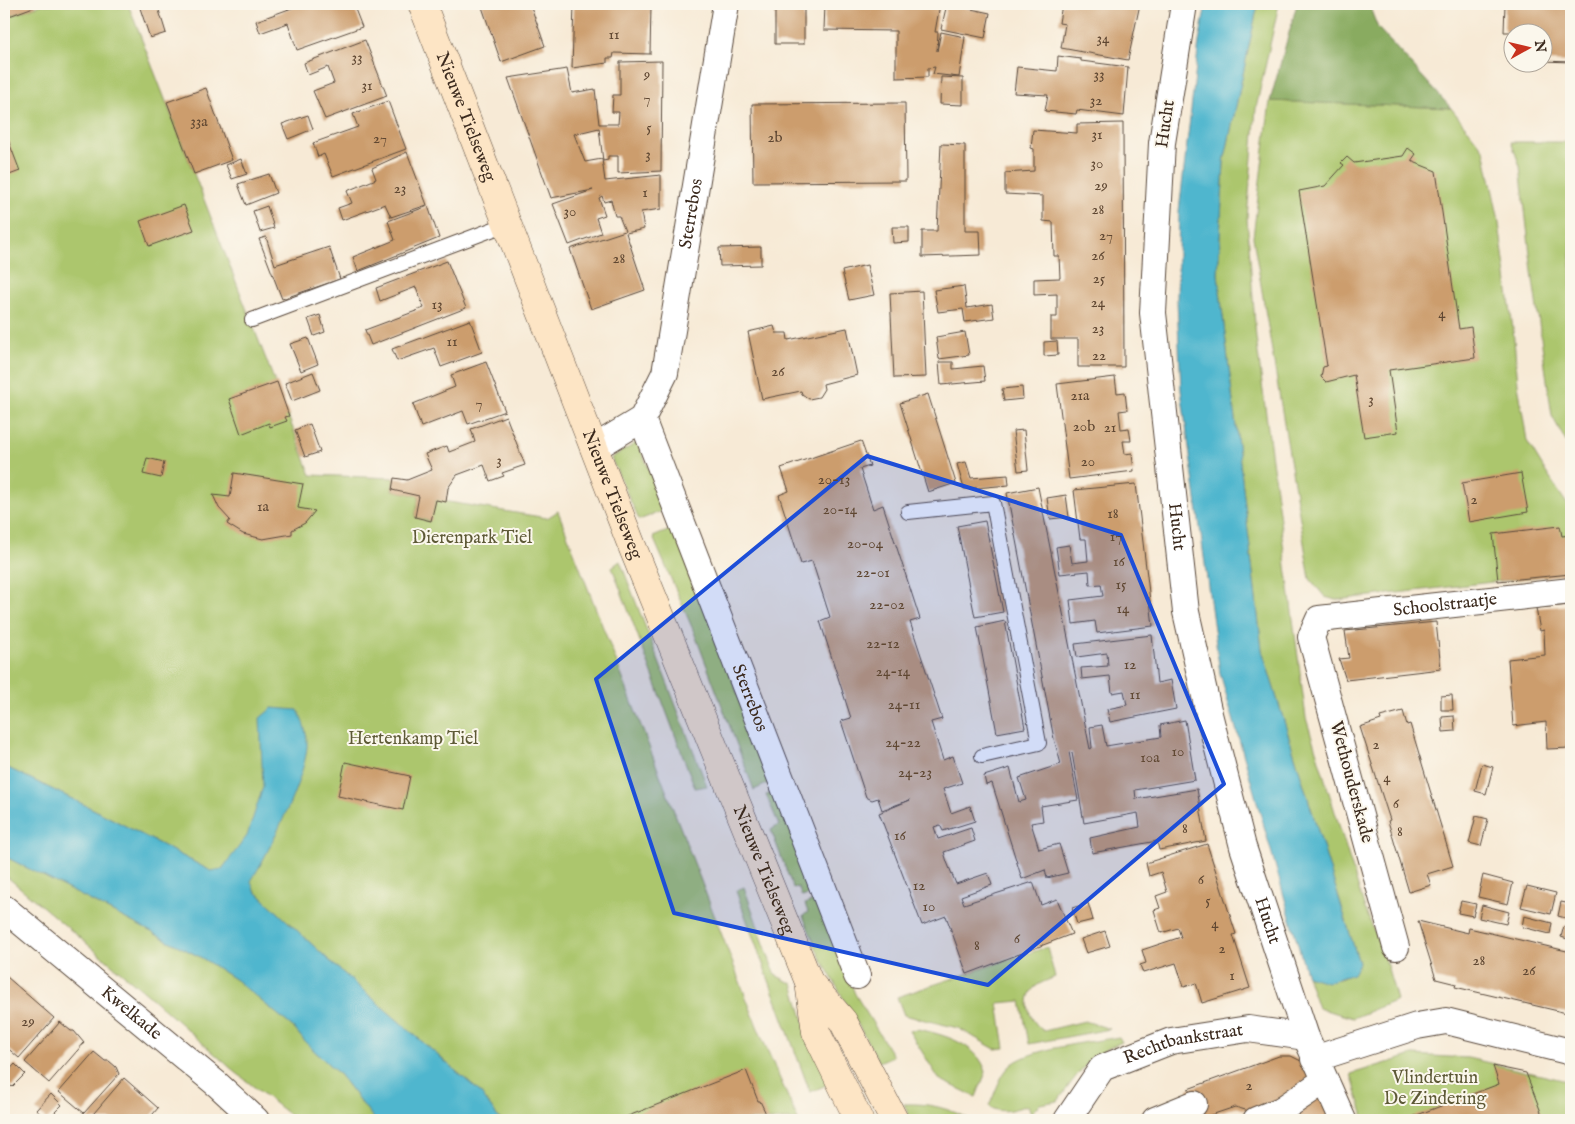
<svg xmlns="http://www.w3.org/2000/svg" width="1575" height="1124" font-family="'IM FELL English',serif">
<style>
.green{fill:#acc66d;stroke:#747846}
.forest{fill:#89ab60;stroke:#626a3f}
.water{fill:#4fb6ce;stroke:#457076}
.building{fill:#cc9d6d}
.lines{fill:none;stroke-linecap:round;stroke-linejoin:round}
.service-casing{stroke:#57473a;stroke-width:16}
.minor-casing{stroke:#57473a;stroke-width:28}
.secondary-casing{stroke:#57473a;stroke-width:29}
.service{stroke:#fff;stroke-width:14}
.minor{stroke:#fff;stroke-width:26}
.secondary{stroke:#fde5c5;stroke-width:28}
.marked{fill:#1d4ed8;fill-opacity:0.2;stroke:#1d4ed8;stroke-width:4;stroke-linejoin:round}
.labels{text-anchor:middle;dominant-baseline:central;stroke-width:4;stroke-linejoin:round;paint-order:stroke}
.number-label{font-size:15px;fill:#5f4732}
.street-label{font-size:18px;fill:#3b2a1e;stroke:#fbf7ec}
.park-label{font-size:18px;fill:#5d5936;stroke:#fbf7ec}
</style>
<rect width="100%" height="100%" fill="#fbf7ec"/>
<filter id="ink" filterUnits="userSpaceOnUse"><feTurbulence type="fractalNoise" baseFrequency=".02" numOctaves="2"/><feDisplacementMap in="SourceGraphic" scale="10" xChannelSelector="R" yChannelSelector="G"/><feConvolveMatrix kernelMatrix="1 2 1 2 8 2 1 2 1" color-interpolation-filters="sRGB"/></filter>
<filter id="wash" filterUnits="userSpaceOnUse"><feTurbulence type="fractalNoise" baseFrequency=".0096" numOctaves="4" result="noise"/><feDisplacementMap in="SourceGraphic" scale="20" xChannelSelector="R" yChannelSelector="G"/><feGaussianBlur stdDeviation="1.12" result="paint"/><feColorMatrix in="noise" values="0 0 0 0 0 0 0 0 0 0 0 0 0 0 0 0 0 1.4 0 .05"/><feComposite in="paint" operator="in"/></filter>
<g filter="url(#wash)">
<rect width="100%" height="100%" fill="#f7ead6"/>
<path class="green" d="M43,4H128L311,475L394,478L392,490L419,496L415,517L430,521L436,500L547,518L558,511L759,1031L798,1120H500L480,1092L333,964L254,890L211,871L95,810L4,766V18Z
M1258,4H1279L1256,108L1247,218L1256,338L1306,718L1364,906L1385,958L1397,1000L1353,1018L1318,1008L1307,976C1329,982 1346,984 1359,963L1262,650L1218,274L1224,162Z
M1270,101L1451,108L1484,150L1498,216L1513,329L1518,384L1527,441L1547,474L1571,510V573L1336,600L1325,597L1310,579L1253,237Z
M1511,142H1571V451L1552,416L1533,280L1520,166Z
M638,442L665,510L639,520L611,458Z
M675,528L771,782L754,790L694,632L653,537Z
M620,561L707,786L695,788L612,567Z
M776,791L816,892L802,897L798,887L793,888L771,830L779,825L766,795Z
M4,856L202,958L236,980L293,1027L306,1043L339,1074L375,1120H296L234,1071L147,994L6,876L4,873Z
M744,887L775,975L793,984L803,1018L829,1084L810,1092L736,891Z
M819,899L855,994L893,1056L879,1062L819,955L803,916L808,912L805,904Z
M1047,947L1055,977C1049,980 1038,983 1033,989C1022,1002 1031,1023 1044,1031L1085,1021L1110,1029L1029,1044L1021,1001L998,1003L1005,1048L995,1049L958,1028L904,1015L897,997Z
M917,1029C943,1034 978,1044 986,1072L976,1097L939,1079L909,1031Z
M1119,1037L1122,1042C1088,1056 1079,1072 1058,1101L1040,1104L1031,1113L1028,1105C1015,1109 1001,1115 989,1106C995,1094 999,1078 1008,1068C1025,1048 1093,1042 1119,1037Z
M1413,1055L1468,1058L1571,1082V1120H1365L1351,1074Z
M904,1104C930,1103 948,1108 971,1120H915L909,1116Z"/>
<path class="forest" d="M1297,4H1372V13L1378,28L1451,108L1270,101Z"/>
<path class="water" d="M1206,4H1258L1224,162L1218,274L1262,650L1359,963L1353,974L1327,982L1307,976L1220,673L1181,390L1177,300L1179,211L1199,42Z
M272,708L298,710C303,720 308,736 307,747C305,778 268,854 251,881L254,890L333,964L480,1092L500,1120H375L339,1074L306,1043L293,1027L236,980L202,958L4,856V766L95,810L211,871L222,869L247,836L263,787L260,718Z"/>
<g id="blocks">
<path class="building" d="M4,4H36V6L4,18Z
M144,4H157L166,33L150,38L139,5Z
M303,4H353L362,27L297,50L288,23L260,33L256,21Z
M481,4H530L545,46L501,62Z
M574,4L651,6L650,54L614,53L613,58H607V63L572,68Z
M775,4H804V44H775Z
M825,4H940L935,32H938L937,51L941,32L965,37L959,77L933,74L935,67L928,68V77L896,78V31L824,30Z
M947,4L990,13L985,38L941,29Z
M1062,4H1140L1128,60L1061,48L1065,24L1059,23Z
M1505,4H1571V62L1542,61V32H1504Z
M365,40L387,96L325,119L313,91L334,83L328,67L308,75L304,63Z
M1058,56L1081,59V61L1128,67L1124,116L1077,110L1076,114L1045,111L1048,95L1014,93L1017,67L1057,71Z
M662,61L661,171L618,173V156H608V160L603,161L599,128L574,134L585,162L602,159L605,181L661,175V209L641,212L644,229L626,233L645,290L591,309L570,249L625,231L619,216H615L611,200L604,202L602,196L599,198L605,215L596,218L601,233L569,245L553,204L593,190L551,198L508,78L567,69L572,93L595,89L599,124H618L619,112H612L613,95H620V62Z
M941,77L963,78V105L940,104Z
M206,88L232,160L194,174L167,102Z
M388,101L406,149L333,176L324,154L318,157L313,143L358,127L353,114Z
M905,103L906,181L753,182L752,104Z
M308,115L313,129L288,139L282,124Z
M1123,123L1124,367H1078V339H1051V317H1057V294L1034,295V279L1060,278L1059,256H1054L1053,222L1043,221V196L1005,194V173L1034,171V149L1031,148L1033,130L1077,133V124Z
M5,132L20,171L4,177V133Z
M941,144L965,145V231H980L981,255L922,257V231H937Z
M1408,148L1416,154L1411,161L1436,171L1459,329L1471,327L1475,358L1389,370L1398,432L1364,437L1354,375L1326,382L1321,377L1323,367L1327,366L1299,191L1325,186L1344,165L1341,163L1347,157L1354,163L1403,156Z
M407,152L427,205L391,217L385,204L342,220L338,208L352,203L347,191L376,179L372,168Z
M241,159L247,174L232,179L226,165Z
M269,174L276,193L246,205L238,184Z
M184,205L194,230L149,246L140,221Z
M267,206L274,228L260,232L253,211Z
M428,206L439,238L358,271L353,257L395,240L388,221Z
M892,227H909V242L893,243Z
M266,237L275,265L329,247L340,279L282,299L259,239Z
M761,247V265L720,266L719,248Z
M447,261L466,308L371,345L365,330L424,308L416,287L380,301L376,288Z
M867,265L874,295L849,300L842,271Z
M964,286L967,308L992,304L994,318L965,322L963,309L938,312L934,290Z
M922,291L926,377L894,378L890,293Z
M320,315L325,332L314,336L308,319Z
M470,320L482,352L441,367L434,348L397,361L392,349Z
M774,326L776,333H787L788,340L847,328L857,375L823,384L824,389L819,397L809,399L802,394L801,391L762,399L748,332Z
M965,332L969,355L939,359L936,337Z
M308,338L318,364L301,371L290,344Z
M1057,341L1058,355L1044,356V342Z
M486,362L505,411L468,424L463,411L421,427L413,404L455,387L451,375Z
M939,362H953V369L983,366L985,381L941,385Z
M313,372L320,390L292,401L285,383Z
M1115,377L1117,393L1125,392L1127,410L1119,411L1121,429L1129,428L1131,441H1123L1125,454L1132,453L1134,471L1069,479L1057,384Z
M277,382L289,416L285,417L287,421L270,427L269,423L241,434L229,399Z
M1022,387L1023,399L1004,401L1002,389Z
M928,394L956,483L928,492L900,403Z
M506,416L525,465L502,473L504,476L490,481L484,465L457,475L448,488L446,502L436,500L431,521L415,517L419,496L392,490L394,478L407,480L432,470L425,454L447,446L449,452L475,442L471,429Z
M310,424L320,452L305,457L295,430Z
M1024,430L1028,470L1018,471L1013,431Z
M861,441L870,466L860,469L873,509L883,505L920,619L910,622L942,719L931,722L943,760L953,756L962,783L943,789L951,813L970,806L975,821L943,831L940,825L934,827L938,839L971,828L975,841L944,852L947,862L956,884L988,873L992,885L961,896L964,904L1033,882L1041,905L1057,899L1072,934L967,974L946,916L922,925L879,813L910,800L882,810L878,798L872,800L866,797L841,721L851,718L820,621L830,617L812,561L801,564L779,495L789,491L781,468Z
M147,458L164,462L161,478L143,474Z
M966,462L971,478L1008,475L1009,485L964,489L957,464Z
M234,473L303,484L298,508L315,511L305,523L292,530V534L263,539L243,534L227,524L230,520L219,508L213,495L230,497Z
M1521,473L1528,512L1469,522L1462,483Z
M1136,484L1153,626L1097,633L1095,621L1073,624L1070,600L1103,596L1101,584L1090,585L1089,571L1060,574L1056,547L1069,545L1072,563L1088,561L1086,539H1080L1074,490Z
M1038,487L1090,749L1092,748L1090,727L1102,725L1106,746L1161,737L1160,725L1185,720L1195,780L1135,790L1136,799L1197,789L1206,841L1159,850L1157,841L1092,853L1090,838L1140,827L1138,813L1084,823L1072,753L1069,752L1078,800L1041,806L1043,821L1031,823L1039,849L1059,844L1068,873L1047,878L1045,870L1022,879L992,783L986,785L984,776L1010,768L1019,802L1026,800L1019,778L1061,764L1054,739L1007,493Z
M1066,495L1069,517L1050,519L1047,498Z
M985,521L1003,612L975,617L957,526Z
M1560,526L1562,536L1571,535V574L1498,581L1493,534Z
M1571,605V748L1547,749L1546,722L1513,726L1508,659L1545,655L1544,630L1540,631L1536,608Z
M1005,621L1025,728L997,733L977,627Z
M1436,622L1441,669L1346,680L1339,659L1349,658L1345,631Z
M1152,635L1157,683L1171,680L1176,709L1110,722L1107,709L1127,705L1124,691L1112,693L1110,676L1082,679L1081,668L1108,666L1107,653L1077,657L1075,644Z
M1452,695L1453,710H1441V696Z
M1403,711L1407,725L1410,724L1453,866L1427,874L1431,885L1409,892L1388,821L1390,820L1360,727L1381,720L1380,717Z
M1454,716L1455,731L1443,732L1442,717Z
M345,762L410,776L403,810L338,796Z
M1482,764L1493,767L1486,794L1475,791Z
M1476,816L1488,819L1481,846L1469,843Z
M1207,844L1236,934L1233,935L1250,988L1202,1003L1196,983L1184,987L1176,963L1143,973L1140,965L1146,963L1142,950L1181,937L1178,928L1161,933L1154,910L1160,908L1156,896L1167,892L1161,872L1149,876L1146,863Z
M1483,875L1513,883L1508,904L1478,897Z
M1527,886L1556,893L1551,914L1521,907Z
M1461,901L1476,904L1473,916L1458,913Z
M1561,902L1571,904L1569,919L1558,916Z
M1088,903L1093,920L1077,924L1072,908Z
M1482,905L1509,912L1506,924L1479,918Z
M1524,916L1552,923L1550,934L1522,927Z
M1418,921L1468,933L1469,928L1571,952V1014L1455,987L1456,984L1436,979Z
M1564,926L1571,927V940L1561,937Z
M1105,931L1110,946L1086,953L1081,939Z
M7,977L54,1018L19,1058L4,1045V981Z
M60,1022L71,1031H74L84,1043L49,1083L25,1062Z
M94,1052L105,1061H109L116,1067L119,1074L84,1113L59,1092Z
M1279,1056H1291L1303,1062L1333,1120H1258L1249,1111L1235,1107L1199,1119L1188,1089Z
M15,1064L25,1074L12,1087L4,1080V1076Z
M1493,1066L1526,1073L1544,1120H1404L1499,1084Z
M746,1070L758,1101H760L769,1120H618Z
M124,1078L158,1108L148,1120H88Z
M51,1094L62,1105L47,1120L36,1110Z"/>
</g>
</g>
<g filter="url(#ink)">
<use href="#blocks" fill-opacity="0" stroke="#57473a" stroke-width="1"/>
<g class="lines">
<g class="service-casing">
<path id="service" d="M252,320L507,224
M908,512L993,503L1039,743L982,756"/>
</g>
<g class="minor-casing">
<g id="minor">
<path id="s1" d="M1184,4L1162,143L1153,313L1186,612L1209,714L1243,847L1306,1037L1343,1120"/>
<path id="s2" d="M642,419L857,976"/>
<path id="s3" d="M594,448L642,419L665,373L726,4"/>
<path id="s4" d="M4,908L218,1085L256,1120"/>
<path id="s5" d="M1396,947L1311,637L1319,619L1571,591"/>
<path d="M1314,1059L1417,1026L1446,1021L1571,1052"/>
<path id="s6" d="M1067,1120L1102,1068L1171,1041L1248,1029L1306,1037"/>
<path d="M1155,1120L1194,1104"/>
<path d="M1256,1120L1281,1110L1324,1081"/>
</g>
</g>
<g class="secondary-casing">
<g id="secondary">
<path id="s7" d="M422,4L630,541L809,982L816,1032L859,1120"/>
<path d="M809,982L843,1021L894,1120"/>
</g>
</g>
<use href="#service" class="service"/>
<use href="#minor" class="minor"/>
<use href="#secondary" class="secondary"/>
</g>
</g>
<path class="marked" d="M867,456L1121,535L1224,784L988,985L674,913L596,679Z"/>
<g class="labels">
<g class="number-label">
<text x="614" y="34">11</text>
<text x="1103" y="38">34</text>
<text x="357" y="57">33</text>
<text x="647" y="74">9</text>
<text x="1099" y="74">33</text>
<text x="367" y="85">31</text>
<text x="647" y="98">7</text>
<text x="1096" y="100">32</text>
<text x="199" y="121">33a</text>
<text x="649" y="127">5</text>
<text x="1097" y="134">31</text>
<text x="775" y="137">2b</text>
<text x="380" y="138">27</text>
<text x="648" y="154">3</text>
<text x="1097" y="163">30</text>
<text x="1101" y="185">29</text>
<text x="400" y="188">23</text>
<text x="645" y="192">1</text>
<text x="1098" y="209">28</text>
<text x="570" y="211">30</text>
<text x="1106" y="235">27</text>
<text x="1098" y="255">26</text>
<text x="619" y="258">28</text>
<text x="1099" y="278">25</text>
<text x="1098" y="302">24</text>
<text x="437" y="304">13</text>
<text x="1442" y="313">4</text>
<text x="1098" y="328">23</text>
<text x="452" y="341">11</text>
<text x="1099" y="355">22</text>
<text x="778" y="371">26</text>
<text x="1080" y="395">21a</text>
<text x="1371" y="399">3</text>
<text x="479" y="403">7</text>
<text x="1084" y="426">20b</text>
<text x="1110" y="427">21</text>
<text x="499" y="460">3</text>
<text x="1088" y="461">20</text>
<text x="834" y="479">20-13</text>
<text x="1474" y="499">2</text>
<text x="263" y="506">1a</text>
<text x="840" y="509">20-14</text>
<text x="1113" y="513">18</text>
<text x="1116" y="536">17</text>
<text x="865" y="543">20-04</text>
<text x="1119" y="561">16</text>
<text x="873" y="572">22-01</text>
<text x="1121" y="584">15</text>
<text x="887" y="604">22-02</text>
<text x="1123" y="608">14</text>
<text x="883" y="643">22-12</text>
<text x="1130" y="664">12</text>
<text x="893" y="671">24-14</text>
<text x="1135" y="694">11</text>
<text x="904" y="704">24-11</text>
<text x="903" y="742">24-22</text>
<text x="1376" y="744">2</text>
<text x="1178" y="751">10</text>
<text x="1150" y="757">10a</text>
<text x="915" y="772">24-23</text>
<text x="1387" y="777">4</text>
<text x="1396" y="803">6</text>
<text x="1185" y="828">8</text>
<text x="1400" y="831">8</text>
<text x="900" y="835">16</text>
<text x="1201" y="879">6</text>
<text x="919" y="885">12</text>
<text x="1208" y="900">5</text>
<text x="929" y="906">10</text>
<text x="1215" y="923">4</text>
<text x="1017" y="938">6</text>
<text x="977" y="945">8</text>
<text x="1222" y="948">2</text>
<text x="1479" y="960">28</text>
<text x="1529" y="970">26</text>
<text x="1232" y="975">1</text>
<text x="28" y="1021">29</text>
<text x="1249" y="1085">2</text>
</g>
<g class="street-label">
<text stroke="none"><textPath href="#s7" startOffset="121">Nieuwe Tielseweg</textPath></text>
<text transform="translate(1166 124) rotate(-82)">Hucht</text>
<text stroke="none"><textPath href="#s3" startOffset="269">Sterrebos</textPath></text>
<text stroke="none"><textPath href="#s7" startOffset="526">Nieuwe Tielseweg</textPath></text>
<text stroke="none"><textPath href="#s1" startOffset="526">Hucht</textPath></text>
<text stroke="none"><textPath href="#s5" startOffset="468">Schoolstraatje</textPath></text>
<text stroke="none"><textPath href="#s2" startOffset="299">Sterrebos</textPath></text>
<text transform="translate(1351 782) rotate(75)">Wethouderskade</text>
<text stroke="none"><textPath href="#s7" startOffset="931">Nieuwe Tielseweg</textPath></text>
<text stroke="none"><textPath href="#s1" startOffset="931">Hucht</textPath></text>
<text stroke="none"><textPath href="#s4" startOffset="165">Kwelkade</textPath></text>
<text stroke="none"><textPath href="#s6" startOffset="148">Rechtbankstraat</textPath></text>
</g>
<g class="park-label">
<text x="472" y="538">Dierenpark Tiel</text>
<text x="413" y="739">Hertenkamp Tiel</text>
<text x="1435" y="1078">Vlindertuin<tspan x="1435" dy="21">De Zindering</tspan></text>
</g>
</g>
<rect width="1575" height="1124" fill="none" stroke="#fbf7ec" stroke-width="20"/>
<g transform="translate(1528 48) rotate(82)"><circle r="24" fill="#fbf7ec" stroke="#aea59a"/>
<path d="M0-4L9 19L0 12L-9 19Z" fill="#c8321e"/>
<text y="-8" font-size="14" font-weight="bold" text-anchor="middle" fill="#3b2a1e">N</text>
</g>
</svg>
